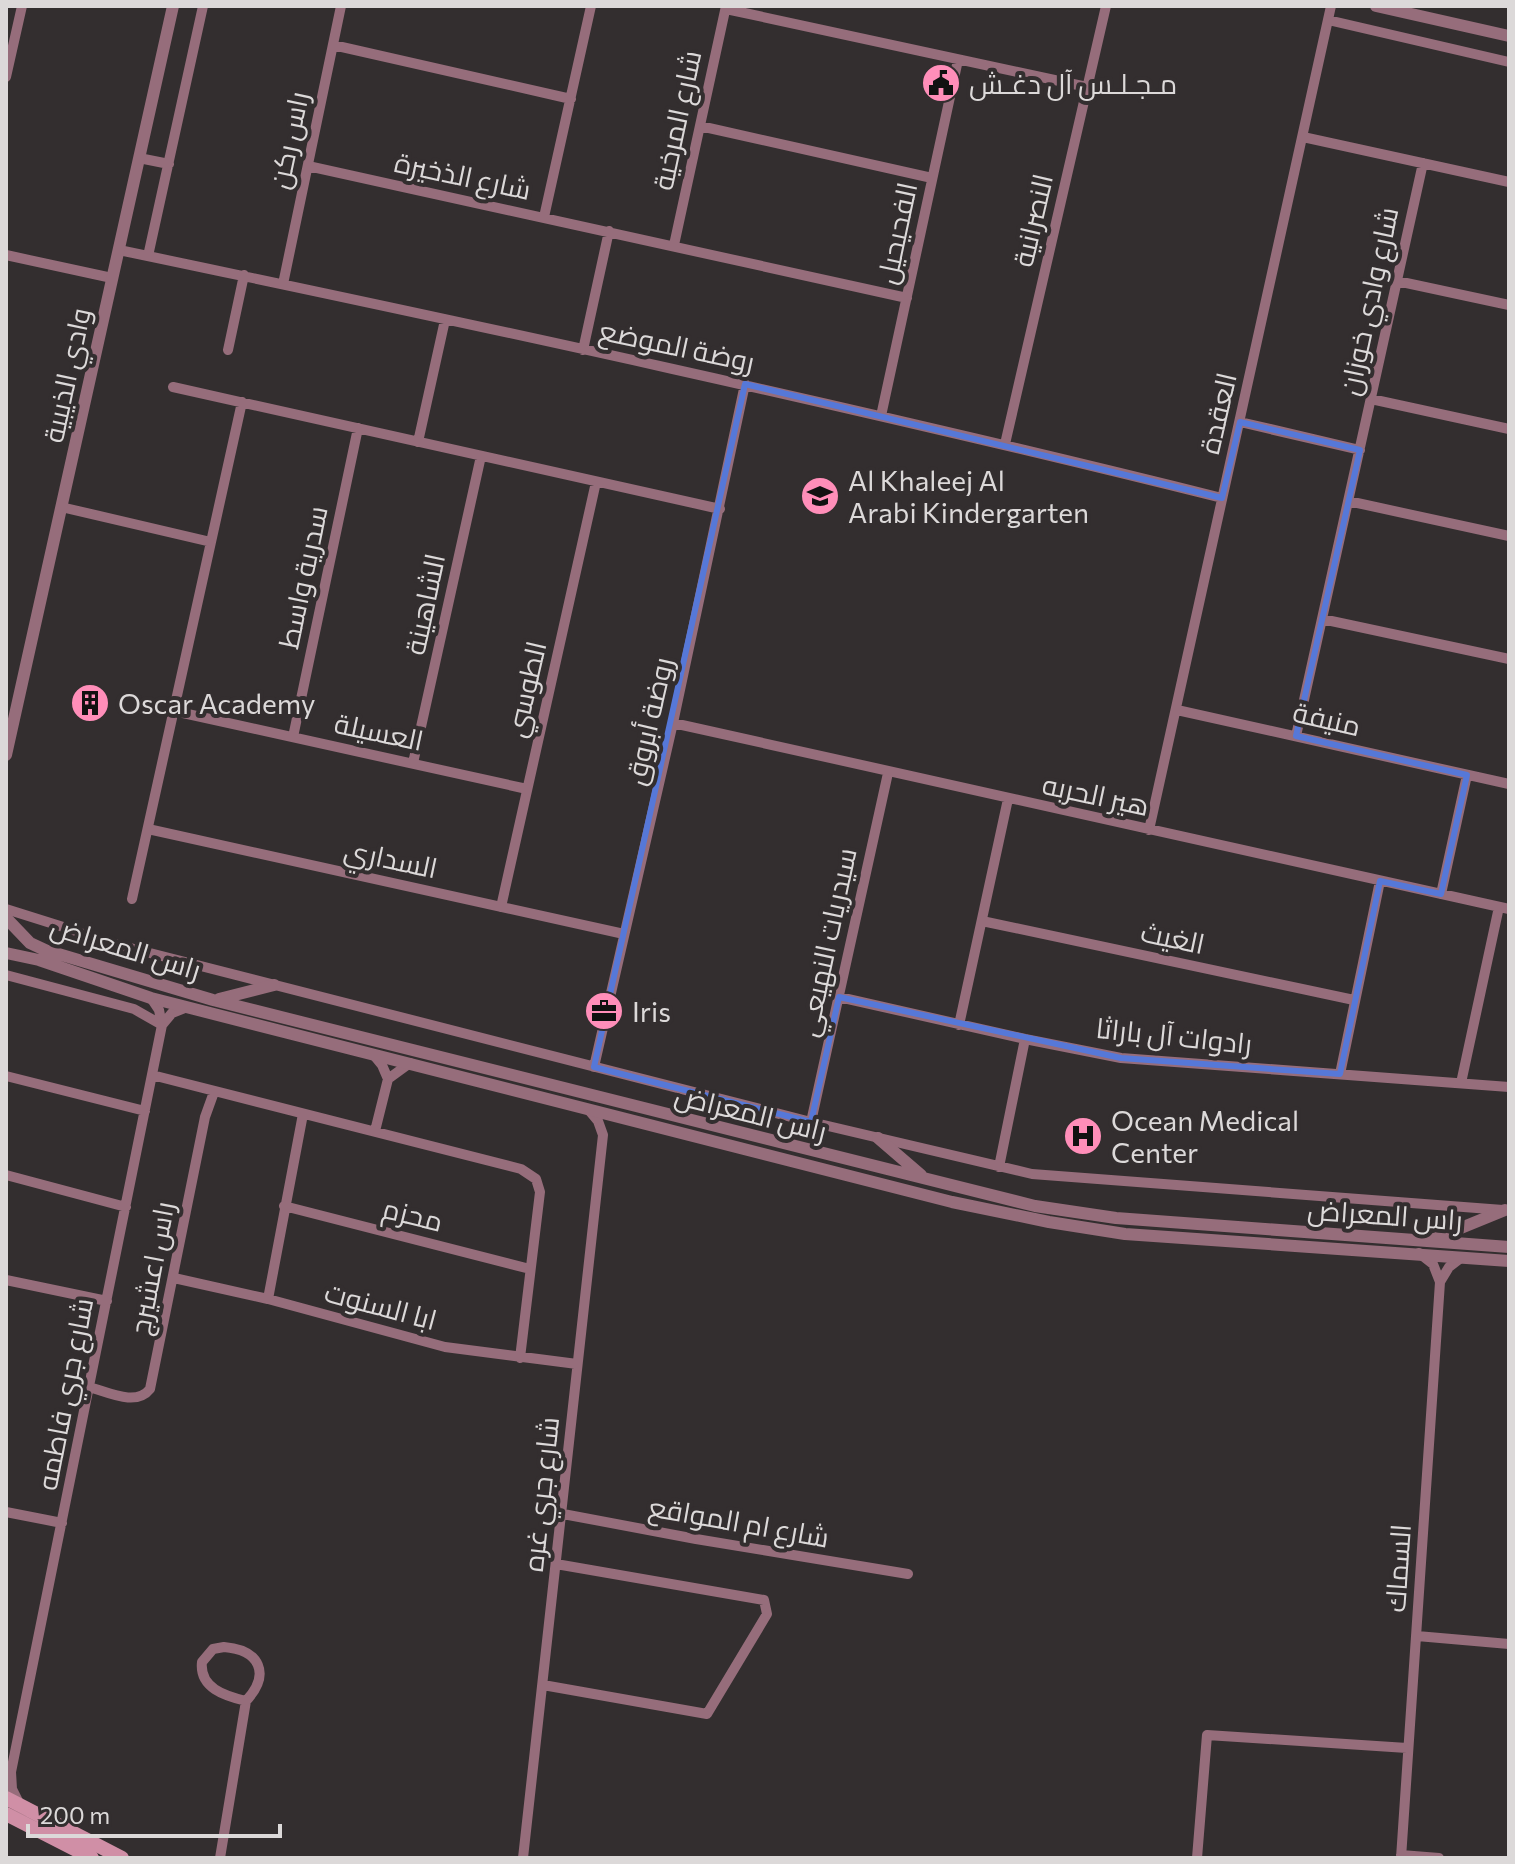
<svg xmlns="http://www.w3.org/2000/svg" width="1515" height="1864" font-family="Commissioner,Cairo,sans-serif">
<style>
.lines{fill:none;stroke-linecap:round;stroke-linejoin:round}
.minor{stroke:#966d7b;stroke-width:10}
.tertiary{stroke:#966d7b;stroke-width:12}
.secondary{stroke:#d08fa6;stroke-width:14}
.marked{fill:none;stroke:#5678d8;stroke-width:6;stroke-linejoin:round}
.labels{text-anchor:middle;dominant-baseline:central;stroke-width:8;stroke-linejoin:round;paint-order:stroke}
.poi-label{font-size:28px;fill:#dcd9d9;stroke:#332e2f;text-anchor:start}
.street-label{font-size:28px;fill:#dcd9d9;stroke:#332e2f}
</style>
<rect width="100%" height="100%" fill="#332e2f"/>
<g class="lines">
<path class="minor" d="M726,9L1087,87
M1328,20L1509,62
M333,45L571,99
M6,77L22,6
M700,126L932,178
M1303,137L1509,182
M139,158L169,164
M308,166L907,298
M544,217L591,6
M674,245L726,6
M119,250C488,327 856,407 1222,498
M6,255L112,278
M148,256L203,6
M1397,281L1509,305
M283,284L341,6
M228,350L244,275
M583,350L609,231
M173,387L720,509
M1371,399L1509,429
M881,416L958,60
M1240,422L1360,450
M418,442L445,320
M1005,444L1106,6
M1348,501L1509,536
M61,507L211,542
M1322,619L1509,659
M1177,710L1509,784
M174,711L527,789
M673,723L1509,909
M1296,736L1423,163
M293,737L358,428
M413,763L481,456
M148,829L624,934
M1149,830L1331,6
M1441,894L1467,775
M132,899L242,402
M501,907L596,482
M6,909L76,931L95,939L811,1122L1032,1174L1503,1210
M982,921L1354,1000
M6,975L134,1009L162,1025
M839,997L1025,1039L1121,1058L1509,1087
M162,1025L172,1013L187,1007
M959,1025L1008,799
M373,1054L382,1065L388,1079
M594,1067L673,723L745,384
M1340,1074L1380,881
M152,1075L521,1169L536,1179L540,1192L520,1358
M6,1076L145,1111
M1461,1083L1499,907
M811,1122L888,773
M375,1131L388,1079L410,1063
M999,1167L1025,1039
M6,1175L126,1207
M284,1206L530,1269
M174,1278L268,1299L445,1347L577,1364
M6,1280L107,1301
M1440,1282L1449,1267L1462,1257
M268,1299L303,1114
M89,1387C108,1392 136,1407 150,1389L205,1117L214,1092
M6,1512L62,1523
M563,1514L696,1539L908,1574
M1417,1636L1509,1644
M224,1647C260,1650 271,1674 246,1701C225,1696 199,1688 202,1662L213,1649Z
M543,1685L707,1714L767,1614L764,1600L556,1564
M19,1803L12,1789L11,1772L162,1025L159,1010L151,998
M1401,1855L1439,1858
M220,1858L246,1701
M523,1858L603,1135L598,1121L588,1109
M1197,1858L1207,1735L1407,1748
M1401,1858L1440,1282L1433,1264L1419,1253"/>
<path class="tertiary" d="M1376,6L1509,36
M6,755L173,6
M7,919L30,943L45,950L213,1000L1035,1206L1116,1218L1509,1247
M6,953L39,960L151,998L952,1202L1049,1222L1125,1234L1509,1261
M219,999L274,985
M878,1138L921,1175
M1434,1239L1505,1210"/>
<path class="secondary" d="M6,1798L122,1858
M6,1814L92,1858"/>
</g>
<path class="marked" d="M745,384L1222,498L1240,422L1360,450L1296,736L1467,775L1441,894L1380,881L1340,1074L1121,1058L839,997L811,1122L594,1067Z"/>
<defs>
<g id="civic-disc" transform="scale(2)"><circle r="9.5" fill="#ff8eb9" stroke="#332e2f"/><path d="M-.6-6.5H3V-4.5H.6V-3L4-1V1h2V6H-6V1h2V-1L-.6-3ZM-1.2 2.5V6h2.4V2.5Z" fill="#111"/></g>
<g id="school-disc" transform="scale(2)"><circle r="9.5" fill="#ff8eb9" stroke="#332e2f"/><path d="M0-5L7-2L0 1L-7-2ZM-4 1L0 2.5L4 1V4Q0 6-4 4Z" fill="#111"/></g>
<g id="building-disc" transform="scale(2)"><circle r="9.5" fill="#ff8eb9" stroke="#332e2f"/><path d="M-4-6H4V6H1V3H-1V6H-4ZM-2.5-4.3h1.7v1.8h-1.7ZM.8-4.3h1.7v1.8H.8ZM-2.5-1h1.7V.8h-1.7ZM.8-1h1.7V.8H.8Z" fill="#111"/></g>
<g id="office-disc" transform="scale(2)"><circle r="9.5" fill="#ff8eb9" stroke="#332e2f"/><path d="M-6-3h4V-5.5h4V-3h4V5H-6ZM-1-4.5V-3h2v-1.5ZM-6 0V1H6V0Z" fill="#111"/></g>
<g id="hospital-disc" transform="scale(2)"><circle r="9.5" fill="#ff8eb9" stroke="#332e2f"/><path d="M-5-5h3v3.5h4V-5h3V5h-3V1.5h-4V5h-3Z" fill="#111"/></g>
</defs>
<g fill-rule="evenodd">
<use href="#civic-disc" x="941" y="83"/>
<use href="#school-disc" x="820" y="496"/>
<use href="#building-disc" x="90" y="703"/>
<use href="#office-disc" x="604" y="1011"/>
<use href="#hospital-disc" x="1083" y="1136"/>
</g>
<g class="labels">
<g class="poi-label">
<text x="969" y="83">مـجـلـس آل دغـش</text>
<text x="848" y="480">Al Khaleej Al<tspan x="848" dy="32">Arabi Kindergarten</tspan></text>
<text x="118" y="703">Oscar Academy</text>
<text x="632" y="1011">Iris</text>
<text x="1111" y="1120">Ocean Medical<tspan x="1111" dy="32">Center</tspan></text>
</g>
<g class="street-label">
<text transform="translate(676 120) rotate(-78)">شارع المرخية</text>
<text transform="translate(288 140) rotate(-78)">راس ركن</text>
<text transform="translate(463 175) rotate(12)">شارع الذخيرة</text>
<text transform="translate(1032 220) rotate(-77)">النصرانية</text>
<text transform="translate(896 233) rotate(-78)">الفحيحيل</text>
<text transform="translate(1368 301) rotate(-78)">شارع وادي خوزان</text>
<text transform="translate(677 345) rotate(12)">روضة الموضع</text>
<text transform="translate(66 375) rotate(-78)">وادي الذيبية</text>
<text transform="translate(1217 413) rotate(-77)">العقدة</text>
<text transform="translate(302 577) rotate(-78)">سدرية واسط</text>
<text transform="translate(424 604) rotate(-78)">الشاهينة</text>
<text transform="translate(525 689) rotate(-77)">الطوسي</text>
<text transform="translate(1327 718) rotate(13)">منيفة</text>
<text transform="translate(648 721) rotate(-77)">روضة أبروق</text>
<text transform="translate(379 731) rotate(12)">العسيلة</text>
<text transform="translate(1096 794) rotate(12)">هير الحربه</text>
<text transform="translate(391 858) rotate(12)">السداري</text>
<text transform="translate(1173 937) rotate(12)">الغيث</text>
<text transform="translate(826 942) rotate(-78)">سيدريات النهيعي</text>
<text transform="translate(126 947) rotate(17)">راس المعراض</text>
<text transform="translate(1174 1035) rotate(6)">رادوات آل باراثا</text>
<text transform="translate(751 1112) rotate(14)">راس المعراض</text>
<text transform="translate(413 1214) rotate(14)">محزم</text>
<text transform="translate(1385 1214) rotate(4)">راس المعراض</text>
<text transform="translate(151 1268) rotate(-79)">راس اعشيرج</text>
<text transform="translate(381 1305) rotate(15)">ابا السنوت</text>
<text transform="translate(64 1394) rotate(-79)">شارع جري فاطمه</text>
<text transform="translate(540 1494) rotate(-84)">شارع جري غره</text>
<text transform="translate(739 1521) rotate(10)">شارع ام المواقع</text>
<text transform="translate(1397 1568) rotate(-86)">السماك</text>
</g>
</g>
<rect width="1515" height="1864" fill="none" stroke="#dcd9d9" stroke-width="16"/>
<path d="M28 1824v12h252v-12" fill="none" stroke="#dcd9d9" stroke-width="4"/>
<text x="40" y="1824" font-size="24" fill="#dcd9d9" stroke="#332e2f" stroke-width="6" paint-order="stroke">200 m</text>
</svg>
